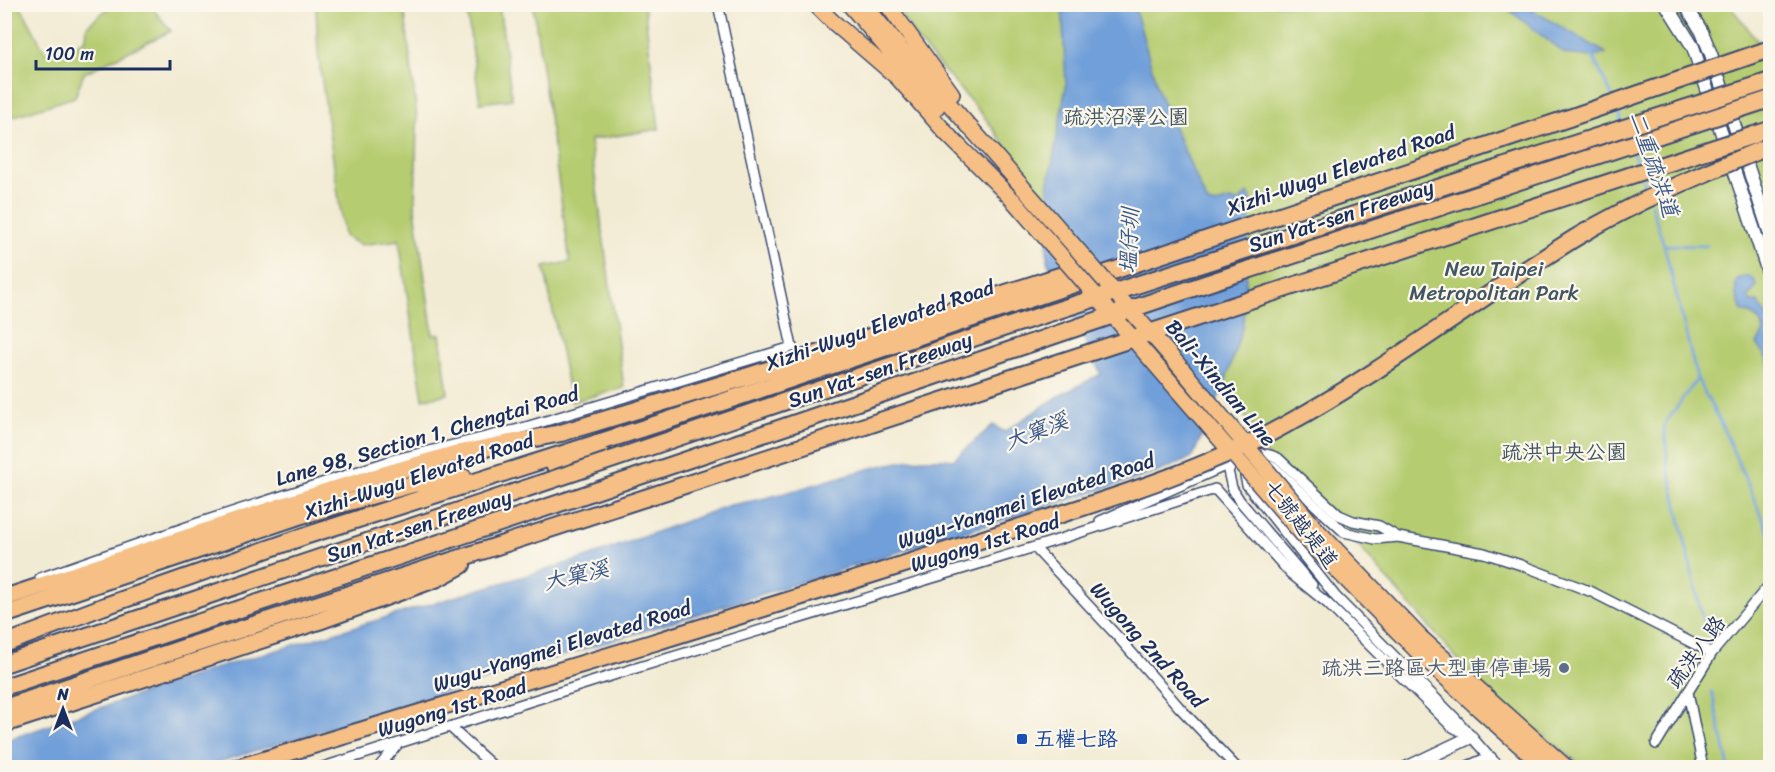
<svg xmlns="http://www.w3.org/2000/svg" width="1775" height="772" font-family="Sriracha,'LXGW WenKai TC',sans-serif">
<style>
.green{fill:#b5cc70;stroke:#687e67;stroke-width:1.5}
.water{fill:#6f9fd9;stroke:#45679c;stroke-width:1.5}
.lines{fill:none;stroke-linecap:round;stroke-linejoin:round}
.stream{stroke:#6f9fd9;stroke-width:3}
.minor-casing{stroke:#3b4b70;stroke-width:12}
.tertiary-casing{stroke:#3b4b70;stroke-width:15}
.trunk-casing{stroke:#3b4b70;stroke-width:18}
.motorway-casing{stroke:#3b4b70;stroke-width:20}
.minor{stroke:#fff;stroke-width:9}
.tertiary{stroke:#fff;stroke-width:12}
.trunk{stroke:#f5bf86;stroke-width:15}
.motorway{stroke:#f5bf86;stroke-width:16}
.trunk-bridge-casing{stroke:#3b4b70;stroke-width:18;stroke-linecap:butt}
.motorway-bridge-casing{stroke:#3b4b70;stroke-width:20;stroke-linecap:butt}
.trunk-bridge{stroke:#f5bf86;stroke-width:15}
.motorway-bridge{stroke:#f5bf86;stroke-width:16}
.service-dot{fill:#5c6f8a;stroke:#fbf7ec;stroke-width:2}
.transit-dot{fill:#1a4fb4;stroke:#fbf7ec;stroke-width:2}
.labels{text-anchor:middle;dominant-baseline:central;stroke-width:4.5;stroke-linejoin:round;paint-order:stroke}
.park-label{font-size:21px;fill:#425662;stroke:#fbf7ec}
.street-label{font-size:21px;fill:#1b2f5e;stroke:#fbf7ec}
.service-label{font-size:21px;fill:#4e5e75;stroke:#fbf7ec;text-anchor:end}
.transit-label{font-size:21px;fill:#164399;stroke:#fbf7ec;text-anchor:start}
.water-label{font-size:22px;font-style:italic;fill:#385689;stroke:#fbf7ec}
</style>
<rect width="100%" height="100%" fill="#fbf7ec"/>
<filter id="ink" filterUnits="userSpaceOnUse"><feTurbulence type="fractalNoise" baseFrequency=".0167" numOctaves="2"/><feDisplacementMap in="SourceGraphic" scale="12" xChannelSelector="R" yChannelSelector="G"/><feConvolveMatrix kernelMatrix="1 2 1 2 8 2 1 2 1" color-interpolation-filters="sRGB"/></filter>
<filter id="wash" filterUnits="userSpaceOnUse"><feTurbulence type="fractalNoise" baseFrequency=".008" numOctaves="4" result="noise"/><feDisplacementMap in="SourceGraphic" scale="24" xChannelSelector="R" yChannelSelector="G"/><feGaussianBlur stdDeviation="1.35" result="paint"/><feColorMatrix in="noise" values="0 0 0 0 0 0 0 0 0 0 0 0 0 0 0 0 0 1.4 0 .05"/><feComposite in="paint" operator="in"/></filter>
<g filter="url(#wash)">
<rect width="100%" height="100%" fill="#f2ebd3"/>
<path class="green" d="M5,4L20,5L45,52L67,51L86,39L87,26L112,5H150L171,31L84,73L75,97L5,119Z
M316,5H404L417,118L415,209L433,335L440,334L448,394L423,399L399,240L360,245L344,236L318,53Z
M466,5H499L512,99L480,103Z
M533,5H644L659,129L590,140L624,388L571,402L544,267L570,262Z
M895,5H1729L1770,56V767H1584L1482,687L1340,525L1250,439L1253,426L1228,397L1172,346L1073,219L1033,184L986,119L918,41Z"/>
<path class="water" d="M1062,5H1134L1159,93L1207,202L1213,205L1230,200L1238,202L1248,193L1251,199L1243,325L1226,380L1192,458L1158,472L203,767H5L4,741L210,670L585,558L730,505C770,499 808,486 847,475C882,465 917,455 953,460L993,425L1004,432L1059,396L1101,374L1047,261L1048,187L1066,86Z
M1503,5H1524L1606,53L1593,57L1565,54Z
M1747,276L1753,278L1757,286L1748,297L1751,302H1758L1770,320V364L1757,344L1764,331C1761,320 1753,314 1742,311C1738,301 1733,291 1737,279Z"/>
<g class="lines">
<path class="stream" d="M1590,55L1593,57L1612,96
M1617,108L1622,124
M1632,150L1638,166
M1642,178L1647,192
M1651,204L1664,245L1697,378L1723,428L1770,535
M1664,245L1707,246
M1697,379L1664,425L1668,465L1703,621
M1712,692L1729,768"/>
</g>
</g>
<g filter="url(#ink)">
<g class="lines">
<g class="minor-casing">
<path id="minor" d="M1233,462L1228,471L1232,488L1240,501L1312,585
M1100,521L1250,455C1261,453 1268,453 1278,458L1339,515L1353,521L1379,526L1398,537
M1034,547L1118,637L1179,707L1237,768
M40,578L198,523L396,459L519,429L792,347L718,4
M1688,692L1703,768
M450,727L495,768
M1656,744L1712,653L1770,584
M320,768L623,672L1051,542L1215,489L1290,573L1327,603L1451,726L1471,737
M378,768L398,744
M1502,768L1490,758L1456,719L1336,597L1247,485L1245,476C1252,464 1261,460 1273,466L1344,532L1375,539L1398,537L1484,553L1521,565L1592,592L1712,653"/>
</g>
<g class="tertiary-casing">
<path id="tertiary" d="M1666,4L1693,47L1770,278
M1685,4L1702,32L1711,54L1770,234
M1406,768L1471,737
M1467,768L1490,758"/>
</g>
<g class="trunk-casing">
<path id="trunk" d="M815,4L832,21L898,78L947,134L1012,199
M849,4L937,107
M864,4L904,53L991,151
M887,4L952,94"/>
</g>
<g class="motorway-casing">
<path id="motorway" d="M1754,135L1770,130
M554,465L606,457
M4,598L328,491L455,454L561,433L746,377L1084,268
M4,615L302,515L413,484L463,477
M4,644L102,607L305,536L660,423L1569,118
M4,708L189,646L645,498
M4,724L319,621L438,578L462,565
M237,768L655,642"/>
</g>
<use href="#minor" class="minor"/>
<use href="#tertiary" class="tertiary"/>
<use href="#trunk" class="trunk"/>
<use href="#motorway" class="motorway"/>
<g class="trunk-bridge-casing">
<path id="trunk-bridge" d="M991,151L1175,361L1318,531L1420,637L1567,768
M1012,199L1310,543L1415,649L1479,709L1545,768"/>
</g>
<g class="motorway-bridge-casing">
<path id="motorway-bridge" d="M1569,118L1770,49
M645,498L1754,135
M655,642C773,605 891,569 1008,531C1102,501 1198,473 1285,425C1386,370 1477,299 1575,238C1636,201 1704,173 1770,146
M4,664L1009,326L1770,81
M4,687L572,499L1205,284L1770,99"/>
</g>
<use href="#trunk-bridge" class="trunk-bridge"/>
<use href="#motorway-bridge" class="motorway-bridge"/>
</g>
</g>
<circle class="service-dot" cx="1564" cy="668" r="6"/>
<rect class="transit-dot" x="1016" y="733" width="12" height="12" rx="3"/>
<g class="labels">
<g class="park-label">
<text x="1126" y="117">疏洪沼澤公園</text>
<text x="1494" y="269">New Taipei<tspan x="1494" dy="24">Metropolitan Park</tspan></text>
<text x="1564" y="452">疏洪中央公園</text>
</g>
<g class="street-label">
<text transform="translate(1341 170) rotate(-19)">Xizhi-Wugu Elevated Road</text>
<text transform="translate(1341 216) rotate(-18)">Sun Yat-sen Freeway</text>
<text transform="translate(880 325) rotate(-19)">Xizhi-Wugu Elevated Road</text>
<text transform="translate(880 370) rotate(-19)">Sun Yat-sen Freeway</text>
<text transform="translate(1221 383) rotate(50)">Bali-Xindian Line</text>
<text transform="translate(427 436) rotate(-16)">Lane 98, Section 1, Chengtai Road</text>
<text transform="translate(419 476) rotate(-18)">Xizhi-Wugu Elevated Road</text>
<text transform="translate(1026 501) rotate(-18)">Wugu-Yangmei Elevated Road</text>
<text transform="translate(1301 524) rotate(52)">七號越堤道</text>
<text transform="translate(419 526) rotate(-18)">Sun Yat-sen Freeway</text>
<text transform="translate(985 543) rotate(-17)">Wugong 1st Road</text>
<text transform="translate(1148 645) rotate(48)">Wugong 2nd Road</text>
<text transform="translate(562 646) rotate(-17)">Wugu-Yangmei Elevated Road</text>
<text transform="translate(1696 652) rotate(-54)">疏洪八路</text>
<text transform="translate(452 708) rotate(-17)">Wugong 1st Road</text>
</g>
<g class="service-label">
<text x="1552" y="668">疏洪三路區大型車停車場</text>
</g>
<g class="transit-label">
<text x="1034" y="739">五權七路</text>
</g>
<g class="water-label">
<text transform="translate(1654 164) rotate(71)">二重疏洪道</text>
<text transform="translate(1129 241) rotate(-88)">塭仔圳</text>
<text transform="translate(1036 431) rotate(-21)">大窠溪</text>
<text transform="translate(576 575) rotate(-13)">大窠溪</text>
</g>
</g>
<rect width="1775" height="772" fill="none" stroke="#fbf7ec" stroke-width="24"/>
<g transform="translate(63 709)" stroke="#fbf7ec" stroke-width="4.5" paint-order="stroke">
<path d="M0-4.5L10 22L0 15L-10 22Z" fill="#1b2f5e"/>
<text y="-9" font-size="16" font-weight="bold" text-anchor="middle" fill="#1b2f5e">N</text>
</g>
<path d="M36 60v9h134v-9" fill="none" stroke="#1b2f5e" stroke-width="3"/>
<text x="45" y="60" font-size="18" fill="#1b2f5e" stroke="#fbf7ec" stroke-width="4.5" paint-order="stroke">100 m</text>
</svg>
